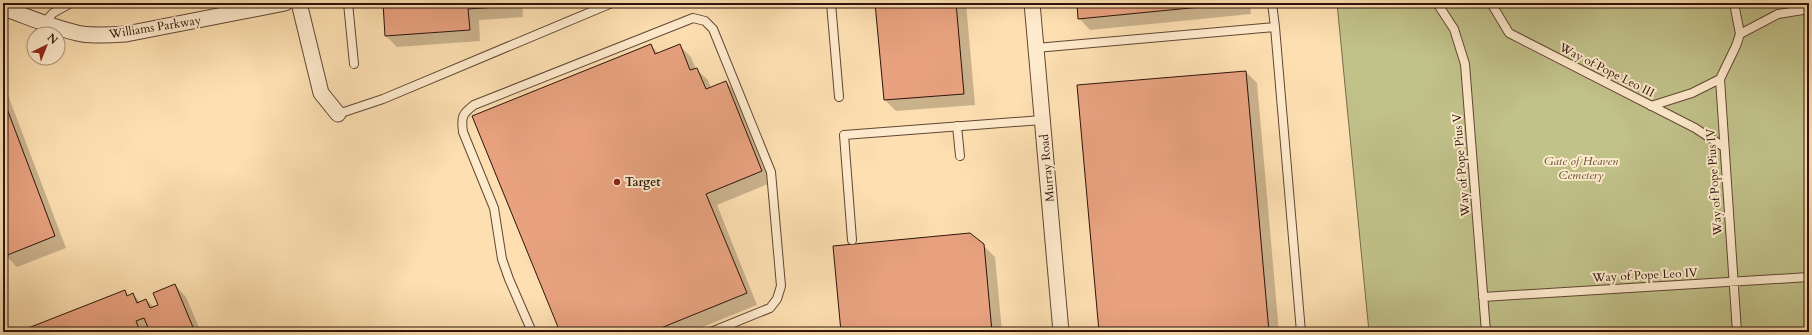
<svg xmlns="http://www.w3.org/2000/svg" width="1812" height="335" font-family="Cardo,serif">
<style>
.green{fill:#c1c18a;stroke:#776a4a}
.shadow{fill:#0003}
.building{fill:#e8a280;stroke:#2d140b}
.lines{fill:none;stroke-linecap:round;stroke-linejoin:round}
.service-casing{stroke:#614734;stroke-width:10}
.minor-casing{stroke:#614734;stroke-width:17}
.service{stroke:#feeacc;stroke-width:8}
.minor{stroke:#feeacc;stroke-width:15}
.poi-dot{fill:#8f2418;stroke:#feeacc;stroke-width:1.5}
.labels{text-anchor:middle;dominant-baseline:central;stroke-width:4;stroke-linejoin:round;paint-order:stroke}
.street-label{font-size:12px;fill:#2d140b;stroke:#feeacc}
.park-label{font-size:12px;font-style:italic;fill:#615137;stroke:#feeacc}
.poi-label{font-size:12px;font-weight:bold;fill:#2d140b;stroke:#feeacc;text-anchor:start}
</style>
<rect width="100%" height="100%" fill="#fddfb1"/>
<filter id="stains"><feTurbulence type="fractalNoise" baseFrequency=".005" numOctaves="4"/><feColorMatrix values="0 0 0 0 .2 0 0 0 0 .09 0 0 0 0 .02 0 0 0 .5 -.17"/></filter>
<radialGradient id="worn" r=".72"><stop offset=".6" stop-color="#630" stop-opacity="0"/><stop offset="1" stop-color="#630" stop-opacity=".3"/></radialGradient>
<path class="green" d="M1337,3H1809V332H1369Z"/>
<path class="shadow" d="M384,3H522L523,17L479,20L480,41L397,47L386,36Z
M876,3H966L975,105L896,111L885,100Z
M1078,3H1250L1251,14L1090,30L1079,18Z
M651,45L659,54L679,45L691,57L696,69L708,80L711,88L726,82L737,93L773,182L717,205L757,305L690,332H561Z
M1246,72L1257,83L1279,332H1100Z
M3,82L66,248L17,267L6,256L3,249Z
M983,245L995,257L1002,332H842Z
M175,285L186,297L201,332H20L124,291L129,296L133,294L140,302L146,300L154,307L160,305Z"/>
<path class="building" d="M383,3H512V6L468,9L470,30L385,36Z
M875,3H956L964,94L884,100Z
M1077,3H1241L1078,19Z
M651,44L655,54L680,44L690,70L697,68L706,89L726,81L762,171L706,194L747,293L651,332H560L472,116Z
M1246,71L1269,332H1099L1077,85Z
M3,98L55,236L5,256L3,252Z
M970,233L984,244L992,332H841L833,246Z
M175,284L195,332H150L144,318L136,321L140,331L137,332H18L125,290L127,296L133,293L137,303L146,299L150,308L158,305L153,293Z"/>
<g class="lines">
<g class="service-casing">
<path id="service" d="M348,3L354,64
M831,3L839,97
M1272,3L1275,27
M1437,3L1454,29L1465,64L1486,332
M1491,3L1509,33L1695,128L1724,147
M1734,3L1740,34L1736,46L1720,79L1737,332
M45,22L53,13L71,3
M1740,34L1778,14L1809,9
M1036,48L1275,27L1301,332
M1651,106L1692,93L1720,79
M338,114L383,99L612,3
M957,126L960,156
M852,240L844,135L1042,120
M1483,297L1809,277
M532,332L509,279L502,259L494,208L463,132C461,117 462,114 474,105L693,18L705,21L713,29L771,172L781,286L777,299L770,308L711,332"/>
</g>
<g class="minor-casing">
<path id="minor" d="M299,3L321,93L338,114
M1032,3L1061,332
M3,8C29,17 56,29 82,34C97,36 111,35 126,34L285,3"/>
</g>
<use href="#service" class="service"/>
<use href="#minor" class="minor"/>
</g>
<circle class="poi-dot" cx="617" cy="182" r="4"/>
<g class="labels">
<g class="street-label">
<text transform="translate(155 27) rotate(-9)">Williams Parkway</text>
<text transform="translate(1607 70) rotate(27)">Way of Pope Leo III</text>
<text transform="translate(1461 165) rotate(-95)">Way of Pope Pius V</text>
<text transform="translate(1047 168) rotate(-95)">Murray Road</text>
<text transform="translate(1714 182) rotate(-94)">Way of Pope Pius IV</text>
<text transform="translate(1645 275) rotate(-3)">Way of Pope Leo IV</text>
</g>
<g class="park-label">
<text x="1581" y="161">Gate of Heaven<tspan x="1581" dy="14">Cemetery</tspan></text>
</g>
<g class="poi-label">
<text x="625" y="182">Target</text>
</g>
</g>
<rect width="1812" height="335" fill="none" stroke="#fddfb1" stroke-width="16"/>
<rect x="4" y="4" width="1804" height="327" fill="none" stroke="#2d140b" stroke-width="2"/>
<rect x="8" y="8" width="1796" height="319" fill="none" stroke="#2d140b"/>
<g transform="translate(46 46) rotate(43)"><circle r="19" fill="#feeacc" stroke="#aa947f"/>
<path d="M0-3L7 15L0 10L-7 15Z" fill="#8f2418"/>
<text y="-6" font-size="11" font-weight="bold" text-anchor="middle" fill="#2d140b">N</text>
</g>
<rect width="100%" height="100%" filter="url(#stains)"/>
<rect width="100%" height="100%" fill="url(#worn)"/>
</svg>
